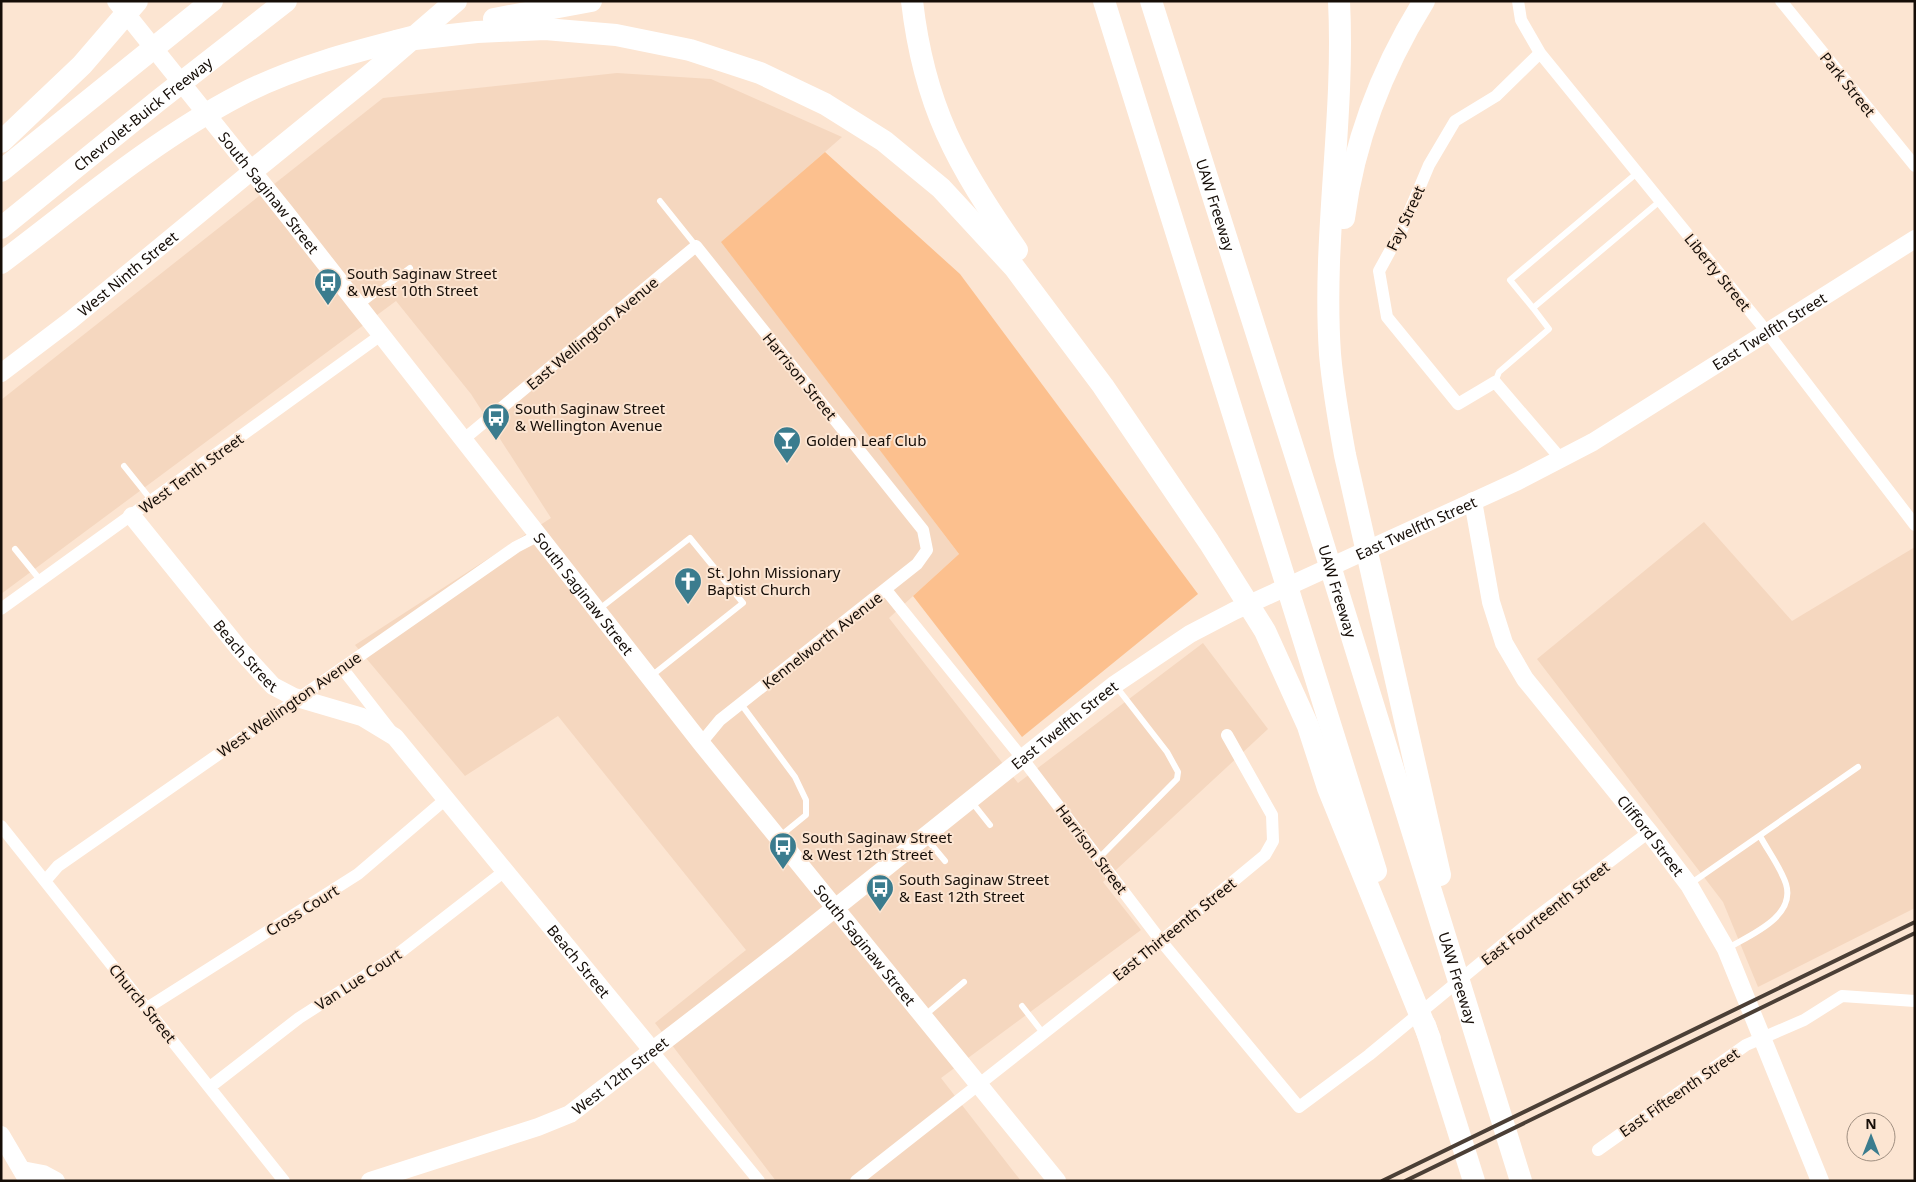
<svg xmlns="http://www.w3.org/2000/svg" width="1916" height="1182" font-family="'Noto Sans',sans-serif">
<style>
.built{fill:#f5d7bf}
.green{fill:#fcc08e}
.lines{fill:none;stroke-linecap:round;stroke-linejoin:round}
.lane{stroke:#fff;stroke-width:6}
.street{stroke:#fff;stroke-width:12}
.secondary{stroke:#fff;stroke-width:18}
.highway{stroke:#fff;stroke-width:22}
.rail{stroke:#4b3f36;stroke-width:4}
.labels{text-anchor:middle;dominant-baseline:central;stroke-width:4;stroke-linejoin:round;paint-order:stroke}
.street-label{font-size:15px;fill:#150d07;stroke:#fce5d2}
.poi-label{font-size:15px;fill:#150d07;stroke:#fce5d2;text-anchor:start}
</style>
<rect width="100%" height="100%" fill="#fce5d2"/>
<path class="built" d="M617,73L711,79L842,137L722,242L959,554L889,618L1018,783L1203,643L1268,729L1103,882L1141,930L941,1078L1021,1181H776L655,1023L746,950L558,716L465,776L355,645L551,518L471,394L396,301L1,594V400L383,98Z
M1704,522L1792,621L1915,547V908L1758,987L1723,902L1537,659Z"/>
<path class="green" d="M825,152L960,274L1198,594L1022,737L913,596L959,554L721,242Z"/>
<g class="lines">
<path class="lane" d="M1637,173L1510,280L1533,308L1660,201
M660,201L696,246
M361,305L410,268
M1495,382L1499,372L1549,329L1533,308
M124,466L152,501
M15,549L41,581
M598,610L690,538L743,603L650,677
M741,704L795,777L806,800V815L779,837
M971,801L990,825
M925,837L945,861
M1099,858L1177,779L1178,772L1167,752L1115,685
M1690,884L1858,767
M1728,948C1750,935 1796,917 1786,884C1781,868 1768,851 1760,836
M1022,1006L1043,1033
M924,1016L964,982"/>
<path class="street" d="M1518,1L1521,20L1540,53L1767,332L1915,525
M1781,1L1915,166
M1540,53L1496,96L1455,121L1429,165L1402,229L1379,271L1387,317L1458,404L1495,382L1561,459
M464,439L696,246L923,530L927,550L917,564L720,720L701,743
M886,590L1022,758L1161,941L1299,1107L1369,1055L1530,922L1649,832
M1,609L381,335
M342,668L391,731
M1,826L284,1181
M45,881L58,866L516,547L539,535
M147,1008L358,874L447,798
M652,1050L759,1181
M210,1087L299,1018L394,957L506,870
M1598,1150L1746,1045L1804,1020L1842,996L1915,1001
M856,1181L1161,941L1265,855L1273,841L1272,815L1227,735"/>
<g class="secondary">
<path id="s1" d="M116,1L285,212L701,743L1057,1181"/>
<path id="s2" d="M1,373L71,320L252,171"/>
<path id="s3" d="M1473,501L1491,602L1504,643L1525,679L1649,832L1689,885L1726,949L1820,1181"/>
<path id="s4" d="M132,516L241,651L273,686L294,697L362,717L395,737L652,1050"/>
<path d="M1,1135L28,1181"/>
<path d="M22,1170L43,1174L56,1181"/>
<path id="s5" d="M370,1181L538,1127L570,1114L784,949L1114,685L1190,634L1234,611L1518,481L1593,442L1915,239"/>
</g>
<g class="highway">
<path d="M912,1C924,106 957,165 1017,250"/>
<path d="M1104,1L1376,871"/>
<path id="s6" d="M1151,1L1308,495L1521,1181"/>
<path d="M1339,1C1345,119 1322,236 1330,354C1333,388 1339,422 1345,455L1440,875"/>
<path d="M494,19L591,1"/>
<path d="M397,41L477,32L545,29L616,35L690,50L760,73L825,104L884,141L941,188L1014,267L1103,386L1209,542L1265,631L1308,726L1328,788L1430,1039"/>
<path d="M1,142L82,65L137,1"/>
<path d="M1,171L212,1"/>
<path d="M252,171L369,76L456,1"/>
<path d="M1344,218C1354,141 1383,67 1424,1"/>
<path id="s7" d="M1,228L159,100L286,1"/>
<path d="M1,263C78,205 154,140 240,95C294,67 353,52 412,37"/>
<path d="M1425,1025L1474,1181"/>
</g>
<path class="rail" d="M1382,1181L1915,922
M1405,1181L1915,933"/>
</g>
<defs>
<g id="bus-pin" transform="scale(1.4375)"><path d="M0 17L-7.5 6A9.5 9.5 0 1 1 7.5 6Z" fill="#3b7c8e" stroke="#fce5d2"/><path d="M-5-6H5V4H4V6H2V4H-2V6H-4V4H-5ZM-3.5-4V0h7V-4ZM-3.5 1.2v1.5H-2V1.2ZM2 1.2v1.5H3.5V1.2Z" fill="#fff"/></g>
<g id="bar-pin" transform="scale(1.4375)"><path d="M0 17L-7.5 6A9.5 9.5 0 1 1 7.5 6Z" fill="#3b7c8e" stroke="#fce5d2"/><path d="M-6-5H6L.8 .8V4.5H3.5V6h-7V4.5H-.8V.8Z" fill="#fff"/></g>
<g id="church-pin" transform="scale(1.4375)"><path d="M0 17L-7.5 6A9.5 9.5 0 1 1 7.5 6Z" fill="#3b7c8e" stroke="#fce5d2"/><path d="M-1.2-6h2.4v3.5h3.3v2.4h-3.3V6h-2.4V-.1h-3.3v-2.4h3.3Z" fill="#fff"/></g>
</defs>
<g fill-rule="evenodd">
<use href="#bus-pin" x="328" y="282"/>
<use href="#bus-pin" x="496" y="417"/>
<use href="#bar-pin" x="787" y="440"/>
<use href="#church-pin" x="688" y="581"/>
<use href="#bus-pin" x="783" y="846"/>
<use href="#bus-pin" x="880" y="888"/>
</g>
<g class="labels">
<g class="street-label">
<text transform="translate(1848 84) rotate(51)">Park Street</text>
<text stroke="none"><textPath href="#s7" startOffset="182">Chevrolet-Buick Freeway</textPath></text>
<text stroke="none"><textPath href="#s1" startOffset="245">South Saginaw Street</textPath></text>
<text stroke="none"><textPath href="#s6" startOffset="214">UAW Freeway</textPath></text>
<text transform="translate(1405 218) rotate(-65)">Fay Street</text>
<text transform="translate(1718 272) rotate(51)">Liberty Street</text>
<text stroke="none"><textPath href="#s2" startOffset="161">West Ninth Street</textPath></text>
<text stroke="none"><textPath href="#s5" startOffset="1650">East Twelfth Street</textPath></text>
<text transform="translate(592 333) rotate(-40)">East Wellington Avenue</text>
<text transform="translate(800 376) rotate(51)">Harrison Street</text>
<text transform="translate(191 473) rotate(-36)">West Tenth Street</text>
<text stroke="none"><textPath href="#s5" startOffset="1245">East Twelfth Street</textPath></text>
<text stroke="none"><textPath href="#s6" startOffset="619">UAW Freeway</textPath></text>
<text stroke="none"><textPath href="#s1" startOffset="755">South Saginaw Street</textPath></text>
<text transform="translate(822 640) rotate(-38)">Kennelworth Avenue</text>
<text stroke="none"><textPath href="#s4" startOffset="180">Beach Street</textPath></text>
<text transform="translate(289 704) rotate(-35)">West Wellington Avenue</text>
<text stroke="none"><textPath href="#s5" startOffset="840">East Twelfth Street</textPath></text>
<text stroke="none"><textPath href="#s3" startOffset="388">Clifford Street</textPath></text>
<text transform="translate(1092 849) rotate(53)">Harrison Street</text>
<text transform="translate(302 910) rotate(-32)">Cross Court</text>
<text transform="translate(1545 913) rotate(-38)">East Fourteenth Street</text>
<text transform="translate(1174 929) rotate(-39)">East Thirteenth Street</text>
<text stroke="none"><textPath href="#s1" startOffset="1205">South Saginaw Street</textPath></text>
<text stroke="none"><textPath href="#s4" startOffset="644">Beach Street</textPath></text>
<text stroke="none"><textPath href="#s6" startOffset="1024">UAW Freeway</textPath></text>
<text transform="translate(358 979) rotate(-33)">Van Lue Court</text>
<text transform="translate(143 1003) rotate(51)">Church Street</text>
<text stroke="none"><textPath href="#s5" startOffset="274">West 12th Street</textPath></text>
<text transform="translate(1679 1092) rotate(-35)">East Fifteenth Street</text>
</g>
<g class="poi-label">
<text x="347" y="273">South Saginaw Street<tspan x="347" dy="17">&amp; West 10th Street</tspan></text>
<text x="515" y="408">South Saginaw Street<tspan x="515" dy="17">&amp; Wellington Avenue</tspan></text>
<text x="806" y="440">Golden Leaf Club</text>
<text x="707" y="572">St. John Missionary<tspan x="707" dy="17">Baptist Church</tspan></text>
<text x="802" y="837">South Saginaw Street<tspan x="802" dy="17">&amp; West 12th Street</tspan></text>
<text x="899" y="879">South Saginaw Street<tspan x="899" dy="17">&amp; East 12th Street</tspan></text>
</g>
</g>
<rect width="1916" height="1182" fill="none" stroke="#150d07" stroke-width="5"/>
<g transform="translate(1871 1137)"><circle r="24" fill="#fce5d2" stroke="#a08f81"/>
<path d="M0-4L9 19L0 12L-9 19Z" fill="#3b7c8e"/>
<text y="-8" font-size="14" font-weight="bold" text-anchor="middle" fill="#150d07">N</text>
</g>
</svg>
